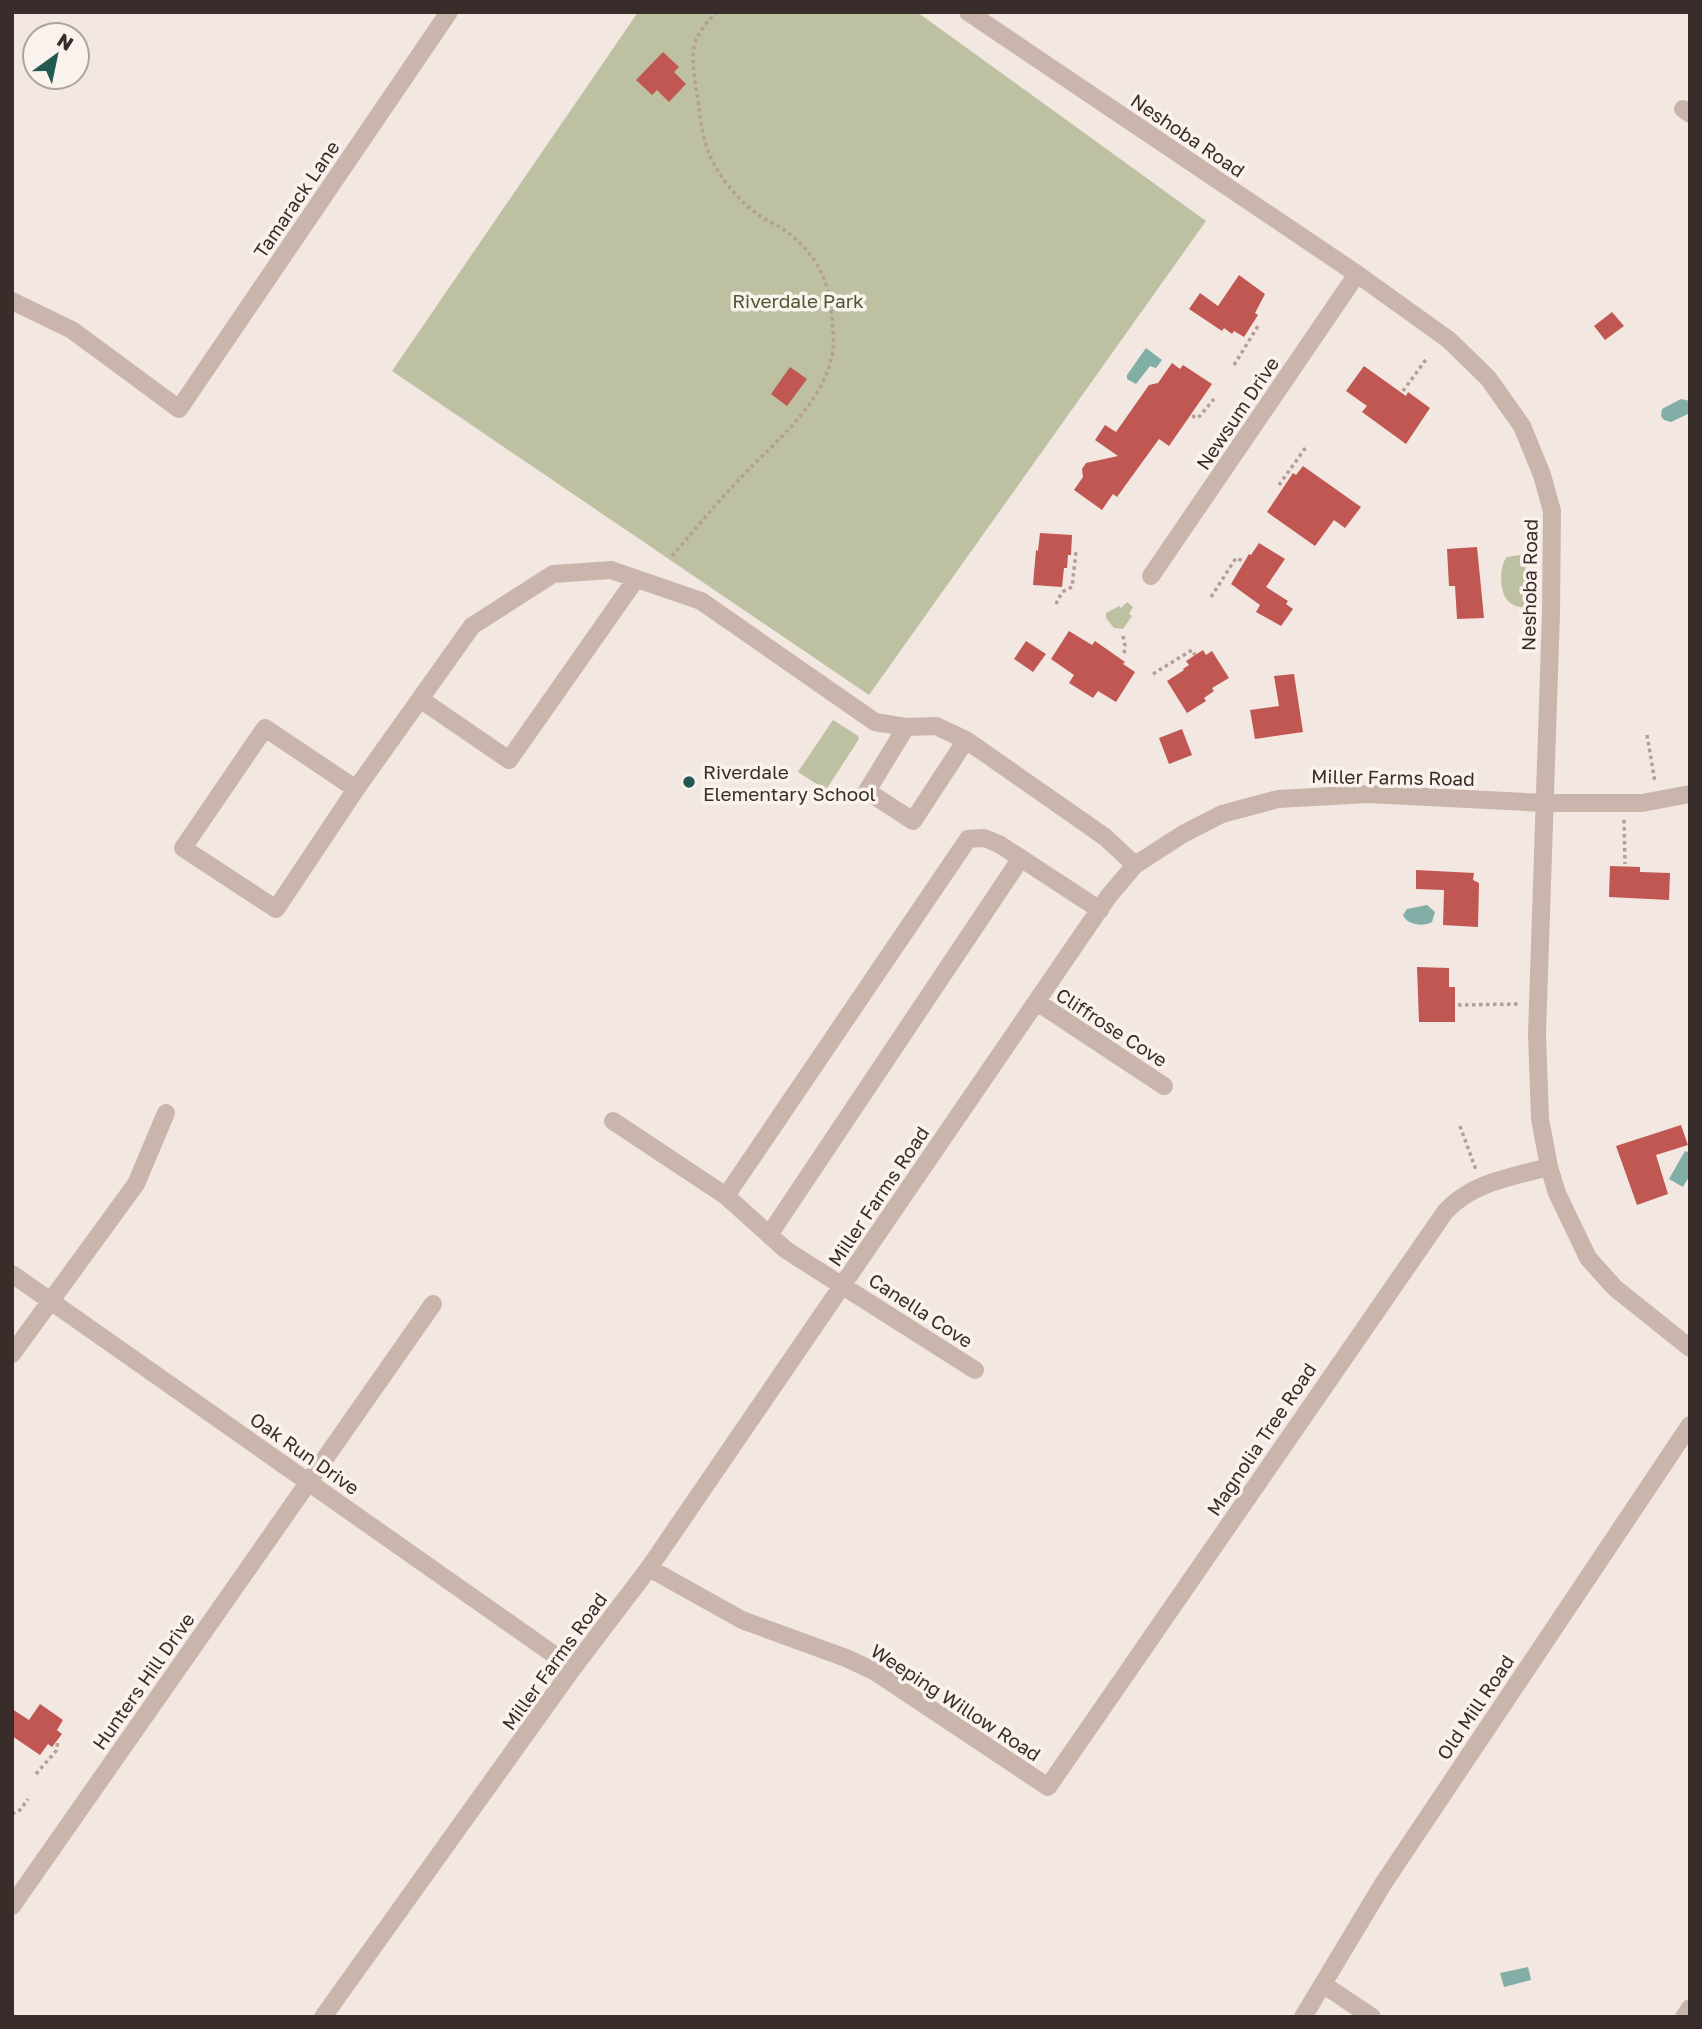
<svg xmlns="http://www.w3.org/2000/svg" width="1702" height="2029" font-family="'Golos Text',sans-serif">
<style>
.green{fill:#bdc1a1}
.water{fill:#81aea7}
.building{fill:#c05752}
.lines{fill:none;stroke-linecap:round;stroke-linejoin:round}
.path{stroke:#b69e97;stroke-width:3.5;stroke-dasharray:3.5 3.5;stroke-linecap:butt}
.minor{stroke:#cab5ad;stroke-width:18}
.poi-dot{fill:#225952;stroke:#faf2ed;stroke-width:2.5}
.labels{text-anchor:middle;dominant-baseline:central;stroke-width:7;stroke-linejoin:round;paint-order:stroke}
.street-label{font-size:19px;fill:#392d2b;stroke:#faf2ed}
.park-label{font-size:19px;fill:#505630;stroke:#faf2ed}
.poi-label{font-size:19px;fill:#392d2b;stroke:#faf2ed;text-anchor:start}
</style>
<rect width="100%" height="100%" fill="#f2e7e1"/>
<path class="green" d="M638,12H917L1206,221L869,695L392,371Z
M1526,554L1524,608C1519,607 1512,605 1508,601C1499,592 1499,565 1507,557Z
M1127,602L1133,607L1129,614L1132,616L1123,629L1114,628L1106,618V613L1119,606L1121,608Z
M833,720L858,736L859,739L826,790L798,772Z"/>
<path class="water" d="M1146,348L1162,360L1156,368L1150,366L1136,384L1127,379V375Z
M1681,399L1690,401V413L1671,422L1664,420L1661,416L1662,409Z
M1427,905L1435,912L1432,922C1423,927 1407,925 1403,915L1407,909Z
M1685,1151L1690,1153V1175L1683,1187L1669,1179Z
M1528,1967L1531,1980L1504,1987L1500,1973Z"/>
<path class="building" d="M663,52L679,67L674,72L686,84L669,102L657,90L652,95L636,80Z
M1239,275L1265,294L1255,313L1258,315L1244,337L1234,331L1232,334L1224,328L1222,331L1189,309L1200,293L1218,306Z
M1612,312L1624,326L1605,340L1594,326Z
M1172,363L1180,369L1183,365L1212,384L1169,446L1159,439L1117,497L1113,494L1102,510L1074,490L1083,477L1082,469L1086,463L1118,456L1095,440L1105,425L1116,432L1149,385L1158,383Z
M1364,366L1406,396L1408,392L1430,408L1406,444L1362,412L1367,406L1346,391Z
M790,367L807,379L787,406L771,394Z
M1303,466L1361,507L1345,528L1334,520L1315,546L1267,512L1293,473L1296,475Z
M1040,533L1072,535L1071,555H1068L1067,568H1064L1062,587L1033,585L1036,550L1038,551Z
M1259,543L1285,559L1266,587L1288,601L1286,604L1293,609L1281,626L1256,612L1260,605L1231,584L1249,554L1251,555Z
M1477,547L1484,618L1457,619L1455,586H1449L1447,549Z
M1069,631L1092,645L1095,641L1125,662L1123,664L1135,672L1116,702L1098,691L1093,698L1069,683L1074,675L1051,659Z
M1026,641L1046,654L1033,672L1014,659Z
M1203,650L1206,655L1212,651L1229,678L1212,688L1214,691L1204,698L1206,701L1187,713L1167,681L1184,670L1183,669L1189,665L1186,661Z
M1294,674L1303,732L1255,739L1250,710L1279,706L1274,676Z
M1182,729L1192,755L1169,764L1159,738Z
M1610,866L1640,867V872L1670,873L1669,900L1609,897Z
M1416,870L1474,873L1473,880L1479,883L1478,927L1443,925L1444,890L1416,889Z
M1417,967L1449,968V987H1455V1022H1419Z
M1681,1125L1688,1145L1656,1155L1668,1194L1637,1205L1616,1146Z
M40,1704L63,1720L57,1730L62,1734L52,1747L48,1744L40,1755L12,1736V1709L29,1720Z"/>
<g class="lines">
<path class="path" d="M1234,365L1258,326
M1403,391L1427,358
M1192,416L1198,418L1214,399
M1279,485L1306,447
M672,556C693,532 713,507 735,484C769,446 818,411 831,360C835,347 833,331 832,318C830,279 814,251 783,229C776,224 767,221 760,216C741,203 722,181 712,160C701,139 700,111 696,88C691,52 689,39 717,12
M1211,597L1236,558L1243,561
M1056,604L1062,592L1072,587L1076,552
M1123,636L1125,646L1124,655
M1153,674L1192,650L1195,655
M1647,735L1655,782
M1624,820L1625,864
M1458,1005L1519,1004
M1460,1126L1476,1170
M36,1774L56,1751L58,1741
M12,1814L20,1810L28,1799"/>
<path class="minor" d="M968,12L1357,274L1449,340L1488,378L1522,426L1542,475L1552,511L1551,613L1537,1034L1540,1119L1549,1167L1557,1193L1588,1258L1615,1288L1690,1348
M1683,109L1690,114
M12,301L72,330L179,409L449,12
M1151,576L1357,274
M420,699L509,760L636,579
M906,727L867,791L913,821L966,740
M356,789L276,909L183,848L265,728L356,789L472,626L553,574L611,570L701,601L875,722L906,727L936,726L966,740L1105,837L1135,865
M1037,1002L1164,1086
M613,1121L726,1196
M769,1235L1021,858
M12,1274L573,1668
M12,1354L136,1184L166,1113
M975,1370L786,1250L726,1196L968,839L984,838L999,844L1100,910
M649,1568L742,1620L846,1658L874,1671L1048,1787L1445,1212C1472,1182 1512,1177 1549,1167
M12,1906L433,1304
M1324,1985L1372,2017
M323,2017L573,1668L649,1568L1108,897L1135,865L1183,834L1222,814L1278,799L1368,794L1545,803H1642L1690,794
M1303,2017L1383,1884L1690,1425
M1684,2017L1690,2008"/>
</g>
<circle class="poi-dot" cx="689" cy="782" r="7"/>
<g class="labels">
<g class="street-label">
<text transform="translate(1188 135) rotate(34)">Neshoba Road</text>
<text transform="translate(296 199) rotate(-56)">Tamarack Lane</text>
<text transform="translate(1237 413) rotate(-56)">Newsum Drive</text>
<text transform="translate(1529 585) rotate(-89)">Neshoba Road</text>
<text transform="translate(1393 777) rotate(1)">Miller Farms Road</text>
<text transform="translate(1112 1027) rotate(33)">Cliffrose Cove</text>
<text transform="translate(878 1196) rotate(-56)">Miller Farms Road</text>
<text transform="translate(921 1310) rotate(33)">Canella Cove</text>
<text transform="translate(1261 1439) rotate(-56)">Magnolia Tree Road</text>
<text transform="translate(305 1453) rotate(35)">Oak Run Drive</text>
<text transform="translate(554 1661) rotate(-54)">Miller Farms Road</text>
<text transform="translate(143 1681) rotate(-55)">Hunters Hill Drive</text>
<text transform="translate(956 1702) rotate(33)">Weeping Willow Road</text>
<text transform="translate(1475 1707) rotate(-56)">Old Mill Road</text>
</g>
<g class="park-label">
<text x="798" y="300">Riverdale Park</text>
</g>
<g class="poi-label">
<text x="703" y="771">Riverdale<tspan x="703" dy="22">Elementary School</tspan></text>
</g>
</g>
<rect width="1702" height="2029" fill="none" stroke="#392d2b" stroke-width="28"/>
<g transform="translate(56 56) rotate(33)"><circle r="33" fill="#faf2ed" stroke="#ada39f" stroke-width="2"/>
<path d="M0-5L12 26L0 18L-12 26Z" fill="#225952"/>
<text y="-10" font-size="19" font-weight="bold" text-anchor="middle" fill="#392d2b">N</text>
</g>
</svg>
